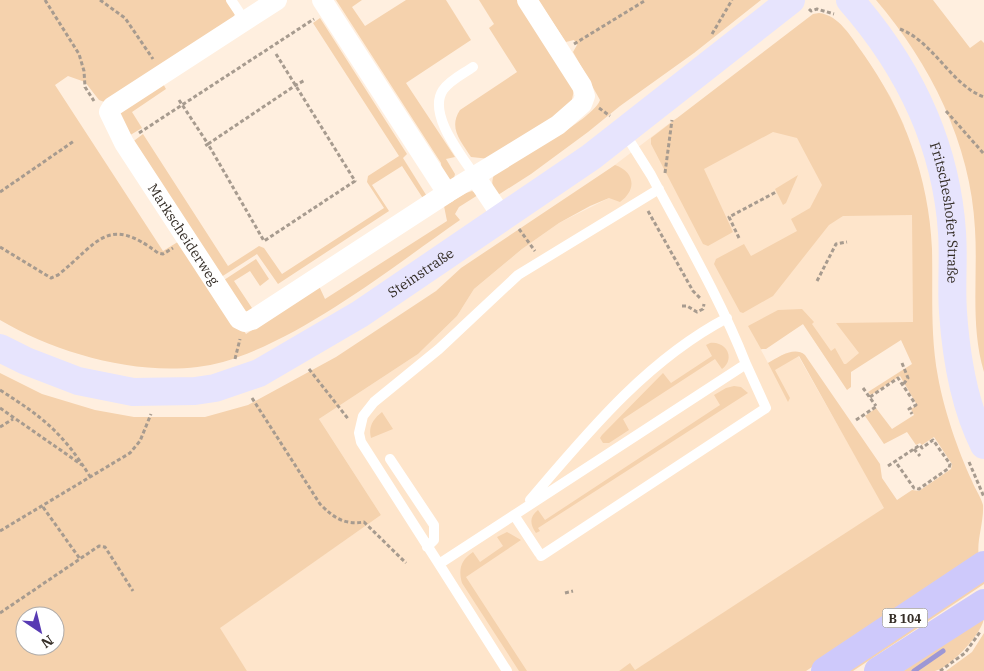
<svg xmlns="http://www.w3.org/2000/svg" width="984" height="671" font-family="'IBM Plex Serif',serif">
<style>
.built{fill:#fee5cb}
.green{fill:#f5d2ad;fill-rule:evenodd}
.lines{fill:none;stroke-linecap:round;stroke-linejoin:round}
.stream{stroke:#9d97d5;stroke-width:5}
.path{stroke:#a79b8f;stroke-width:3;stroke-dasharray:4 2.5;stroke-linecap:butt}
.lane{stroke:#fff;stroke-width:10}
.street{stroke:#fff;stroke-width:20}
.secondary{stroke:#e7e4fd;stroke-width:28}
.primary{stroke:#cec9fb;stroke-width:28}
.labels{text-anchor:middle;dominant-baseline:central;stroke-width:4.5;stroke-linejoin:round;paint-order:stroke}
.shield{fill:#fff;stroke:#726d68;stroke-width:1}
.shield-label{font-size:12px;font-weight:bold;fill:#352e27}
.street-label{font-size:14px;fill:#352e27;stroke:#fff}
</style>
<rect width="100%" height="100%" fill="#ffefdf"/>
<path class="built" d="M864,55L890,96L904,125L928,319L849,364L834,370L803,324L761,350L768,363L786,353L796,352L885,508L634,671L630,664L619,671H247L219,628L381,515L319,419L418,354L457,316L474,289L522,249L559,223L609,198L603,174L675,119Z"/>
<path class="green" d="M0,0H226L235,14L230,24L107,103L99,100L85,82L68,76L55,85L163,251L181,240L246,334L319,286L325,299L447,221L444,206L466,193L472,191L478,195L459,207L455,214L460,220C391,268 304,338 223,362C153,381 61,356 0,320Z
M336,0H362L352,7L365,26L406,0H446L471,40L406,83L455,157L446,159L455,174L453,182L442,175L441,163Z
M479,0H519L574,90L571,104L565,111L490,159L471,157C461,141 448,128 460,110L517,72L489,28L494,24Z
M538,0H761L694,53L620,106L588,132L531,174L498,195C491,187 491,182 495,172C515,161 594,119 600,100L573,52L577,45L574,40L566,42Z
M876,0H933L970,48L981,40L984,43V372C970,326 978,276 975,229C971,144 930,63 876,0Z
M819,13C839,15 851,37 862,52C904,111 929,177 932,249C933,292 930,334 938,377C944,410 958,451 972,481C975,489 981,497 983,505C984,523 976,541 979,557L806,671H619L630,663L635,670L884,508L799,356L775,370L790,398L788,402L768,363C779,357 794,346 805,355L880,464L882,478L897,500L912,490L919,491L951,469L952,464L934,437L922,445L920,443L916,445L907,432L884,444L865,416L876,408L892,429L914,415L911,409L917,405L900,376L871,395L868,392L912,364L901,340L851,372V387L847,390L803,324L766,349H761L748,326L778,310L802,309L814,322L812,324L831,351L835,348L844,364H846L859,353L836,323L913,322L912,215L843,216L829,225L773,296L743,313L740,312L714,264L716,259L744,244L751,256L797,231L791,219L810,208L822,185L797,138L773,132L704,169L733,232L708,246L703,244L651,144V138L813,14Z
M320,18L407,154L403,158L428,198L424,200L402,166L372,185L389,211L278,284L257,254L218,279L131,143L143,134L228,266L259,246L264,248L282,274L384,208L367,182L368,176L399,156L313,23Z
M162,82L166,89L132,112L142,128L127,137L116,111Z
M615,165C635,172 637,190 620,202L609,198L590,206L559,223L522,249L474,289L457,316L418,354L319,419L381,515L220,628L247,671H0V373L42,394L95,410L134,417H205L248,405L336,357L436,291L461,268ZM25,616H55V646H25Z
M798,175L786,203L783,205L775,189Z
M256,259L269,279L260,286L250,271L234,281L254,311L247,313L221,282Z
M710,343C726,341 736,358 722,369L715,359L623,419L629,430L609,443H603L600,438L602,435L663,373L671,383L712,356L706,345Z
M734,386L741,387L748,393L538,528L540,531L536,533C530,524 529,517 538,510L545,520L720,405L714,395L726,388Z
M382,412L393,429L371,438C368,427 373,419 382,412Z
M507,532L521,540L466,577L527,671H519L462,583C458,569 461,560 473,552L480,562L503,546L497,537Z
M984,579V584L853,671H843Z
M984,617C984,632 950,668 935,671C925,671 913,671 903,671Z
M984,633V671H946L972,652Z"/>
<g class="lines">
<path class="stream" d="M914,671L943,651"/>
<path class="path" d="M45,0L79,54L84,71L85,87L94,101
M100,0L125,18L153,59
M809,9L811,11L817,9L834,14
M900,29C934,42 951,85 984,97
M712,34L732,0
M574,44L646,0
M276,54L355,181L264,241L208,144L296,85L305,80
M179,100L208,144L205,146
M599,108L610,116
M946,111L984,154
M139,133L314,19
M665,173L672,120
M0,192L74,141
M648,211L693,291L701,299
M519,229L535,251
M739,238L729,217L776,192
M0,247L51,278L58,275C98,243 107,214 158,253L163,254L173,248
M817,281L836,244L847,242
M682,306H687L697,312L703,309L704,304
M235,359L240,339
M902,363L908,378L903,385
M309,369L349,420
M863,388L876,406
M0,390C44,418 63,433 91,478
M870,397L898,378L916,405L909,409L912,414
M252,398L320,504C334,518 344,525 364,522L406,563
M0,408L82,465
M856,420L877,406
M0,427L13,419
M914,449L920,456
M969,462L984,497
M888,466L920,445L922,448L933,440L950,464L949,468L919,489L914,488L895,461
M43,507L80,559
M0,531L130,453L140,441L151,414
M565,593L573,591
M0,613L99,546L105,547L133,591
M940,671L965,653L980,632"/>
<path class="lane" d="M231,0L245,21
M473,67C463,74 450,80 443,90C427,114 462,156 475,176
M624,132L651,175C684,237 720,298 746,364L439,564L361,442L359,433L363,416L374,402L439,349L518,275L659,189
M390,459L434,525V540L427,547
M530,500C588,432 647,360 727,318
M514,515L539,553
M541,556L766,408L746,364
M439,564L507,671"/>
<g class="street">
<path id="s1" d="M277,0L112,107L109,112L124,143L239,319L245,322L252,320L447,193L558,125L582,104L585,96L582,86L527,0"/>
<path d="M322,0L447,193"/>
<path d="M475,176L503,218"/>
</g>
<g class="secondary">
<path id="s2" d="M850,0C908,66 946,144 952,232C954,259 951,286 953,312C956,356 964,405 984,445"/>
<path id="s3" d="M0,348L26,361L78,381L133,392L195,391L215,388L259,373L360,314L591,157L791,0"/>
</g>
<path class="primary" d="M825,671L984,565
M878,671L984,603"/>
</g>
<g class="labels">
<rect class="shield" x="882.5" y="608.5" width="45" height="19" rx="4"/>
<g class="shield-label">
<text x="905" y="618">B 104</text>
</g>
<g class="street-label">
<text stroke="none"><textPath href="#s2" startOffset="238">Fritscheshofer Straße</textPath></text>
<text stroke="none"><textPath href="#s1" startOffset="346">Markscheiderweg</textPath></text>
<text stroke="none"><textPath href="#s3" startOffset="460">Steinstraße</textPath></text>
</g>
</g>
<g transform="translate(40 631) rotate(145)"><circle r="24" fill="#ffffff" stroke="#aeaba9"/>
<path d="M0-4L9 19L0 12L-9 19Z" fill="#583bb3"/>
<text y="-8" font-size="14" font-weight="bold" text-anchor="middle" fill="#352e27">N</text>
</g>
</svg>
